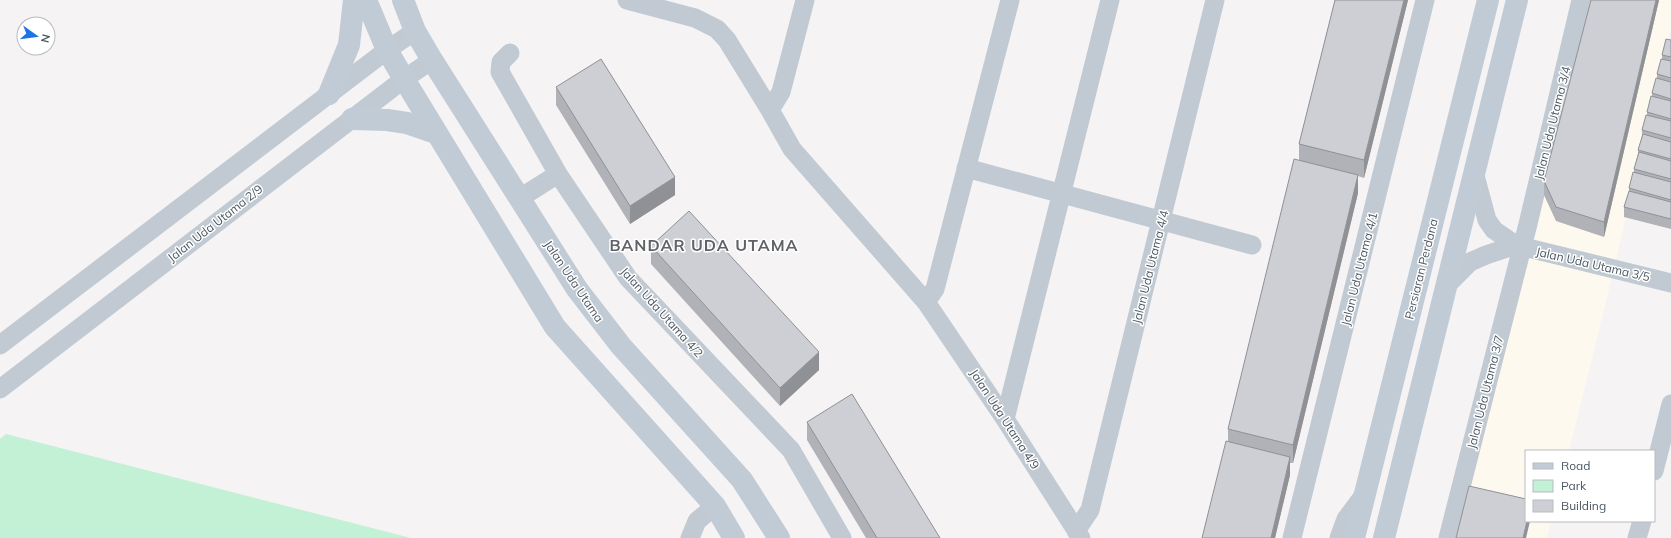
<svg xmlns="http://www.w3.org/2000/svg" width="1671" height="538" font-family="Mulish,sans-serif">
<style>
.commercial{fill:#fdf9ef}
.park{fill:#c3f1d5}
.lines{fill:none;stroke-linecap:round;stroke-linejoin:round}
.street{stroke:#c1cad2;stroke-width:19}
.secondary{stroke:#c1cbd6;stroke-width:22}
.wall{fill:#b0b2b7}
.shaded-wall{fill:#909195}
.building{fill:#cdcfd5;stroke:#909195}
.labels{text-anchor:middle;dominant-baseline:central;stroke-width:3;stroke-linejoin:round;paint-order:stroke}
.street-label{font-size:12px;fill:#4a5661;stroke:#fff}
.district-label{font-size:16px;font-weight:bold;letter-spacing:1px;fill:#5f6368;stroke:#fff}
</style>
<rect width="100%" height="100%" fill="#f5f3f3"/>
<path class="commercial" d="M1588,0H1671V27L1603,314L1569,451H1526V521H1551L1547,538H1455Z"/>
<path class="park" d="M6,434L411,538H0V439Z"/>
<g class="lines">
<path class="street" d="M627,0L695,18L717,29L727,40L770,110L792,149L926,302L1005,419L1081,538
M510,53L501,62L500,72L558,174L628,278L791,450L842,538
M770,110L781,92L805,0
M966,168L1252,245
M1474,172L1487,220L1494,230L1516,245L1671,283
M520,198L558,174
M1447,285L1470,262L1486,255L1516,245
M926,302L935,289L1010,0
M0,345L387,50L415,31
M0,389L404,79L432,60
M1005,419L1110,0
M1654,471L1671,404
M1076,531L1090,510L1215,0
M690,538L697,521L715,506
M1292,538L1425,0
M1339,538L1346,519L1364,495
M1448,538L1528,224L1581,0
M1637,538L1642,521"/>
<path class="secondary" d="M366,0L387,50L404,79L555,327L715,506L734,538
M403,0L415,31L432,60L577,289L621,346L742,480L779,538
M329,94L349,45L354,0
M352,119L387,120L407,123L436,133
M1354,538L1488,0
M1384,538L1517,0"/>
</g>
<path class="wall" d="M1335,0H1408L1364,178L1358,176V193L1293,463H1290V475L1275,538H1202L1228,442V429L1299,161V144Z
M1659,0L1604,237L1556,221L1544,195V181Z
M1671,40V229L1624,217V207L1629,192V188L1634,172V169L1638,154V150L1642,136V130L1647,115V112L1652,96V93L1657,78V74L1662,59V55Z
M556,87L675,195L630,224L556,105Z
M651,246L819,370L780,406L651,264Z
M807,422L940,538H866L807,440Z"/>
<path class="shaded-wall" d="M1404,0H1408L1364,178V160Z
M1656,0H1659L1604,237V222Z
M1358,175V193L1293,463V445Z
M675,177V195L630,224V206Z
M819,352V370L780,406V388Z
M1290,457V475L1275,538H1271Z
M1527,521H1530L1526,538H1523Z"/>
<path class="building" d="M1335,0H1404L1364,160L1299,144Z
M1591,0H1656L1604,222L1556,207L1544,181Z
M1666,39L1671,40V57L1662,55Z
M601,59L675,177L630,206L556,87Z
M1661,59L1671,61V78L1657,74Z
M1656,78L1671,82V99L1652,93Z
M1651,96L1671,101V119L1647,112Z
M1646,115L1671,121V138L1642,130Z
M1643,134L1671,142V159L1638,150Z
M1639,152L1671,161V179L1634,169Z
M1294,159L1358,175L1293,445L1228,429Z
M1633,172L1671,182V200L1629,188Z
M1629,191L1671,202V219L1624,207Z
M689,211L819,352L780,388L651,246Z
M852,394L940,538H877L807,422Z
M1226,441L1290,457L1271,538H1202Z
M1469,486L1526,499V521H1527L1523,538H1456Z"/>
<g class="labels">
<g class="street-label">
<text transform="translate(1552 123) rotate(-76)">Jalan Uda Utama 3/4</text>
<text transform="translate(215 223) rotate(-38)">Jalan Uda Utama 2/9</text>
<text transform="translate(1593 264) rotate(13)">Jalan Uda Utama 3/5</text>
<text transform="translate(1150 267) rotate(-76)">Jalan Uda Utama 4/4</text>
<text transform="translate(1359 269) rotate(-76)">Jalan Uda Utama 4/1</text>
<text transform="translate(1421 269) rotate(-76)">Persiaran Perdana</text>
<text transform="translate(574 281) rotate(56)">Jalan Uda Utama</text>
<text transform="translate(662 312) rotate(48)">Jalan Uda Utama 4/2</text>
<text transform="translate(1485 392) rotate(-76)">Jalan Uda Utama 3/7</text>
<text transform="translate(1005 419) rotate(57)">Jalan Uda Utama 4/9</text>
</g>
<g class="district-label">
<text x="704" y="245">BANDAR UDA UTAMA</text>
</g>
</g>
<rect x="1525" y="450" width="130" height="72" fill="#ffffff" stroke="#b7bbc0"/>
<rect x="1533" y="463" width="20" height="6" fill="#c1cbd6" stroke="#b7bbc0"/>
<text x="1561" y="470" font-size="12" fill="#4a5661">Road</text>
<rect x="1533" y="480" width="20" height="12" fill="#c3f1d5" stroke="#b7bbc0"/>
<text x="1561" y="490" font-size="12" fill="#4a5661">Park</text>
<rect x="1533" y="500" width="20" height="12" fill="#cdcfd5" stroke="#b7bbc0"/>
<text x="1561" y="510" font-size="12" fill="#4a5661">Building</text>
<g transform="translate(36 36) rotate(104)"><circle r="19" fill="#ffffff" stroke="#b7bbc0"/>
<path d="M0-3L7 15L0 10L-7 15Z" fill="#1a73e8"/>
<text y="-6" font-size="11" font-weight="bold" text-anchor="middle" fill="#4a5661">N</text>
</g>
</svg>
